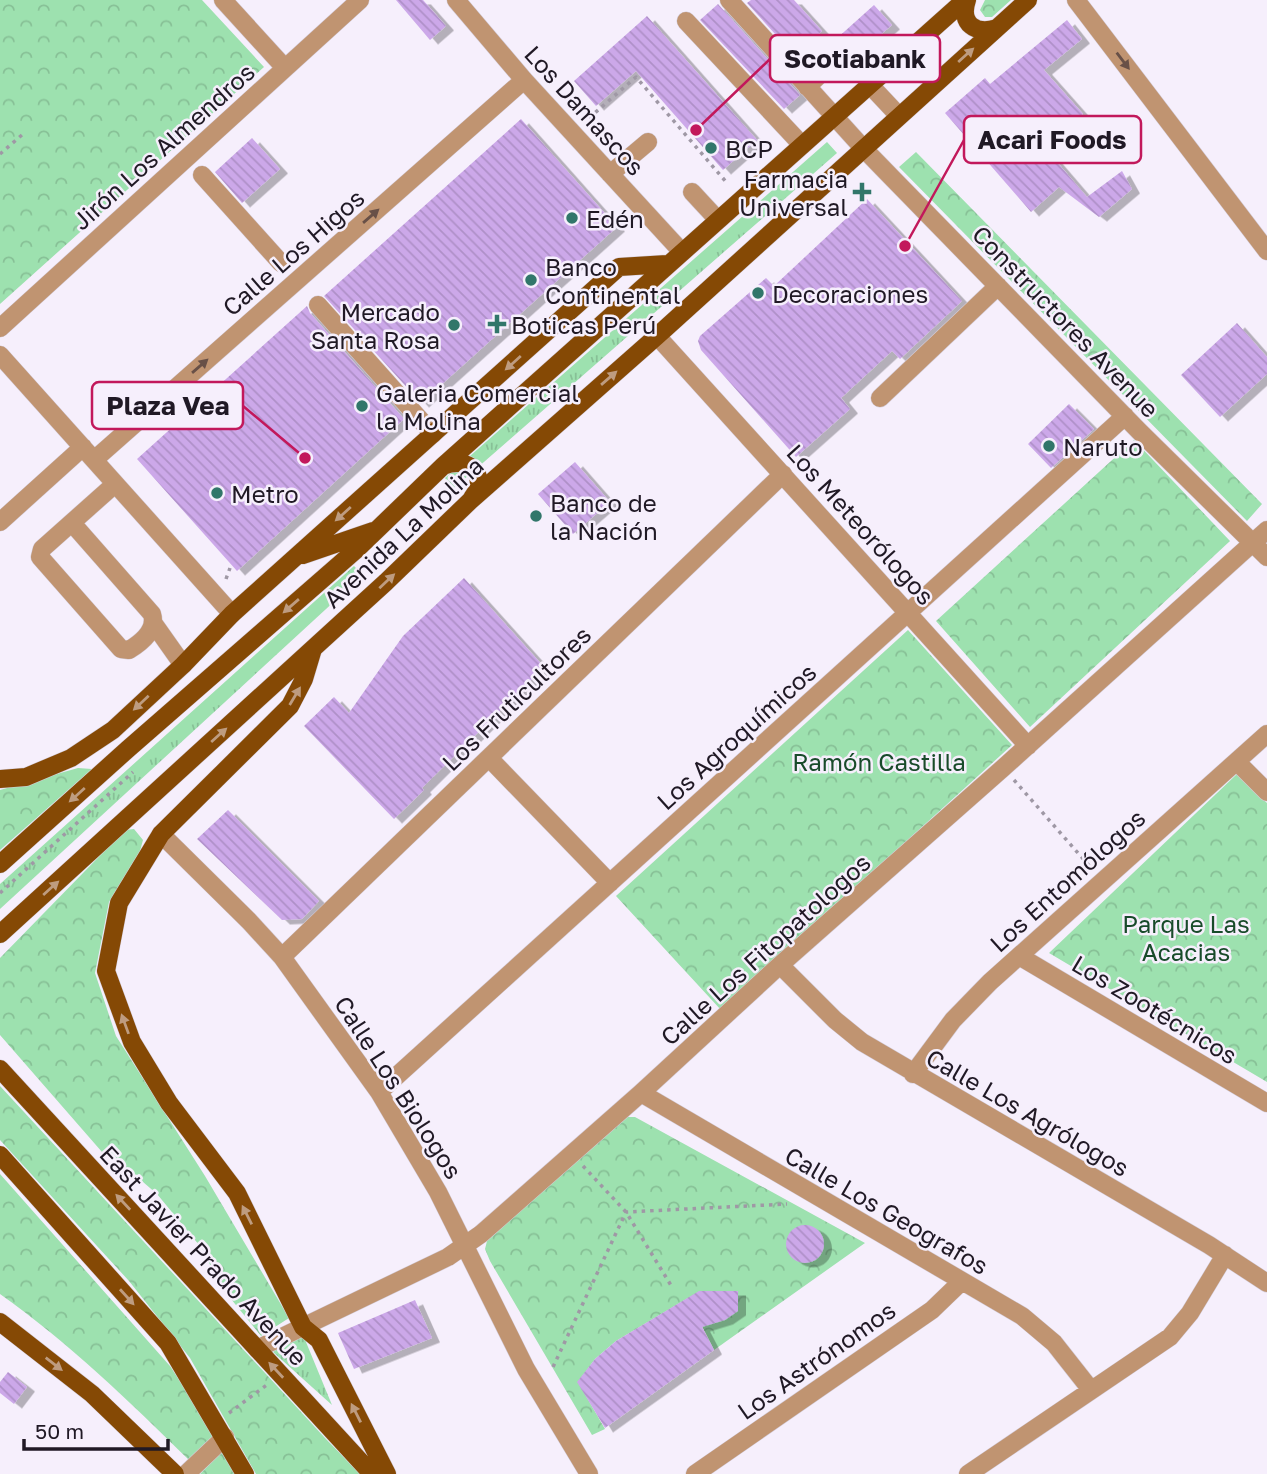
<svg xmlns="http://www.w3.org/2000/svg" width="1267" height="1474" font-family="'Golos Text',sans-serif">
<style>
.grass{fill:url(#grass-tufts)}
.forest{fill:url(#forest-crowns)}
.building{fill:url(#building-back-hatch);filter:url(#shadow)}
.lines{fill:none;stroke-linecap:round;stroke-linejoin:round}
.minor-casing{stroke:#d4cdda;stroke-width:19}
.major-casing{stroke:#d4cdda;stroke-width:19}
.path{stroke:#9f98a5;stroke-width:3.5;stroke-dasharray:3.5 5;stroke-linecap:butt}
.minor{stroke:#c09471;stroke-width:18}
.major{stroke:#854905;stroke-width:18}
.oneway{fill:#be9c80}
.oneway2{fill:#685047}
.poi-dot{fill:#31766a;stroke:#f6effc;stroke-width:2.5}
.labels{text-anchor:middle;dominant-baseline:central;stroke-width:5;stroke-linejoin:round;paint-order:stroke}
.street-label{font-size:24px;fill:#201925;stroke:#f6effc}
.poi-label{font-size:24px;fill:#201925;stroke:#f6effc;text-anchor:start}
.park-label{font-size:24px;fill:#184b2a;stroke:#f6effc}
.leader{fill:none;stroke:#c2185b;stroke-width:2.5}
.callout-dot{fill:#c2185b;stroke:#f6effc;stroke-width:2.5}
.callout{fill:#f6effc;stroke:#c2185b;stroke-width:2.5}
.callout-label{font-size:26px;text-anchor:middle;font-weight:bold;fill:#201925}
</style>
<defs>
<pattern id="grass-tufts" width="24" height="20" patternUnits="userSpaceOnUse" patternTransform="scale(1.75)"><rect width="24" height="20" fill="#9de1af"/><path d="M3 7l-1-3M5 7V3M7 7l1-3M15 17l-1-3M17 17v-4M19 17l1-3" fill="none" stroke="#87c096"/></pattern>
<pattern id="forest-crowns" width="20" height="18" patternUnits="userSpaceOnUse" patternTransform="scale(1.75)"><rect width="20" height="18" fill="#9de1af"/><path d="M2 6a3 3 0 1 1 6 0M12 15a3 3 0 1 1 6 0" fill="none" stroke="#87c096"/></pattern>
<pattern id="building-back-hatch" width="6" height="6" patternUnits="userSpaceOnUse" patternTransform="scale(1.75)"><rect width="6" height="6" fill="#cca8e9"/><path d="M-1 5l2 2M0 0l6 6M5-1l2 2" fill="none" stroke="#af90c8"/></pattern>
<filter id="shadow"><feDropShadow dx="8" dy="4.5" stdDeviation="0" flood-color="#0004"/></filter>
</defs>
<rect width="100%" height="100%" fill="#f6effc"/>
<path class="grass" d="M827,142L837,153L453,489L445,478Z
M354,566L363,575L0,909V884Z
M301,1330L332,1405L273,1352Z"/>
<path class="forest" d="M0,0H202L264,67L0,304Z
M985,0H1011L992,17H985L980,10Z
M916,152L1262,504L1247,521L899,167Z
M1134,440L1230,541L1030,727L936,621Z
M908,630L1012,745L721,1010L616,896Z
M78,768L92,769L0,850V790Z
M1237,774L1267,803V1082L1049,953Z
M134,829L143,840L140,851L109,902L95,973L116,1036L205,1176L289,1318L261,1336L218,1283L204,1251L157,1194L129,1170L102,1152L0,1035V958L125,830Z
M0,1086L325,1438L360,1474H256L190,1358L129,1281L0,1140Z
M626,1117H635L865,1243L714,1350L688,1298L616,1341L595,1359L578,1382L605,1429L592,1435L490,1261L485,1249L488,1237Z
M0,1174L170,1366L216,1435L189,1460C129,1401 69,1343 0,1294Z
M224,1449L236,1474H200Z"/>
<path class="building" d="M396,0H423L446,26L430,40Z
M751,0H794L822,31L795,56L747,3Z
M718,4L800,95L784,109L700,20Z
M874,5L892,25L852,59L835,40Z
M647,16L757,140L723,170L636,71L596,106L574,81Z
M1067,20L1082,39L1044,70L1083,114L1044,147L1087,197L1122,171L1132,189L1099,217L1059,187L1031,212L945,113L985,78L990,84Z
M521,119L617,227L421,403L324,296Z
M252,138L280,169L242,203L215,172Z
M867,199L962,301L900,359L892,351L841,398L850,409L796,457L701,350L698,341L700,336L766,278L774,286Z
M307,306L310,313L404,419L237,571L137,459Z
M1237,323L1267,357V374L1220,417L1181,375Z
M1069,404L1094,429L1051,468L1028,444Z
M575,462L610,502L573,534L538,494Z
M464,578L544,667L422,788L424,790L394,819L304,726L334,697L349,713L403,636Z
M228,810L319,901L302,919L282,920L197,839Z
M786 1244a19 19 0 1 1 38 0a19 19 0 1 1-38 0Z
M699,1291H738V1311L725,1320L702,1327L714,1350L605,1428L577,1382L595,1359L616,1341Z
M415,1300L432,1338L354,1369L338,1333Z
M8,1372L27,1387L14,1404L0,1393V1382Z"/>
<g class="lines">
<g class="minor-casing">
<path id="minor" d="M223,0L285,68
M456,0L524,80L681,251
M729,0L863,148L1139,431L1267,557
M1076,0L1267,251
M686,21L801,144
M869,84L899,116
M807,87L835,60
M610,174L648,142
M202,175L281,263
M692,192L717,219
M318,305L433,434
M0,328L360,0
M657,336L1028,746
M0,355L232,614
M880,398L998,286
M94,460L524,80
M0,522L83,447
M72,523L152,614C157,630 142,642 129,650L121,649L40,557L42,549L115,484
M154,624L183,665
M489,758L610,883
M1237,762L1267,792
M161,834L249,921L282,957L379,1092L438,1192L526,1369L589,1474
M1019,956L1267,1103
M282,957L783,474
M780,965L835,1020L862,1042L1209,1245L1267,1283
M913,1074L953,1020L990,982L1267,734
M379,1092L1125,416
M641,1093L1022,1316L1054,1343L1091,1390
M257,1349L448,1257L481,1234L641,1093L780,965L1003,768L1267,530
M186,1474L225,1437
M695,1474L932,1310L961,1282
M968,1474L1170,1337L1190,1313L1225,1255"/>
</g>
<g class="major-casing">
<path id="major" d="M967,0C959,24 976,35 997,28
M443,466C468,455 490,475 472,498
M303,555L373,531
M313,649L304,679L290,706L161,834L119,903L106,971L132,1042L169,1103L237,1193L303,1327L319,1340L387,1474
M0,779L26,777L71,758L113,730L183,665L232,614L619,267L667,264
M0,864L128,749L357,549L443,466L965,0
M0,934L386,582L470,501L657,336L1028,0
M0,1069L372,1474
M0,1155L168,1343L245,1474
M0,1322L92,1394L175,1474"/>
</g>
<path class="path" d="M589,118L636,77L727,183
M0,154L23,134
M226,579L230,568
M1014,780L1092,869
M0,893L133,772
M583,1166L626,1212L672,1287
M292,1363L305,1352
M553,1367L626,1212L787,1204
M229,1413L268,1384"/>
<use href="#minor" class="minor"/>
<use href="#major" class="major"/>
</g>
<defs><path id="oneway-solid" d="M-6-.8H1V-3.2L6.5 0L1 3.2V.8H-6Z" transform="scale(1.75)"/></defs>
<g class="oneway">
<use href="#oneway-solid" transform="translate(966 55) rotate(-42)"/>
<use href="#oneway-solid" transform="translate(513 363) rotate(138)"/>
<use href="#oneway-solid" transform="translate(609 378) rotate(-41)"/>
<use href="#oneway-solid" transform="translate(343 514) rotate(138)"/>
<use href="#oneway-solid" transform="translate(387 581) rotate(-43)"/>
<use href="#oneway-solid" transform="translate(291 606) rotate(139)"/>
<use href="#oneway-solid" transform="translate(295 696) rotate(-59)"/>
<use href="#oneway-solid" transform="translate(141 703) rotate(137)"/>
<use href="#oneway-solid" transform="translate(219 735) rotate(-42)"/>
<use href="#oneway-solid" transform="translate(77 795) rotate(138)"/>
<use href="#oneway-solid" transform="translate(51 888) rotate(-42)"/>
<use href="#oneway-solid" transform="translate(125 1024) rotate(-110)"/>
<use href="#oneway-solid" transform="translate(123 1202) rotate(-133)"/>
<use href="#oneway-solid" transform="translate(247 1215) rotate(-117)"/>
<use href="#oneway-solid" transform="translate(127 1297) rotate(48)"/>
<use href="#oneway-solid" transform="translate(54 1364) rotate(38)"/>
<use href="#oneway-solid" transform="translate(276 1370) rotate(-133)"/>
<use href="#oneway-solid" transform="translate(356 1413) rotate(-117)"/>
</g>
<g class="oneway2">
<use href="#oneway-solid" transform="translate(1123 61) rotate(53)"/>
<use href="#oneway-solid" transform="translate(371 216) rotate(-41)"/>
<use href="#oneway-solid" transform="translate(200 366) rotate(-41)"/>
</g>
<g class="poi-dot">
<circle cx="711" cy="148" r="7"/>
<path d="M858.5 181.5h7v7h7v7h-7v7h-7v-7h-7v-7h7z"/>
<circle cx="572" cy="218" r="7"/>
<circle cx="531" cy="280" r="7"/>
<circle cx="758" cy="293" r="7"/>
<path d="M493.5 313.5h7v7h7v7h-7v7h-7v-7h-7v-7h7z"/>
<circle cx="454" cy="325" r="7"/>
<circle cx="362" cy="406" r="7"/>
<circle cx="1049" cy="446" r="7"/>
<circle cx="217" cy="493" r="7"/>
<circle cx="536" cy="516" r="7"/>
</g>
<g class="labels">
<g class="street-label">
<text transform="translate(585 110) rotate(48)">Los Damascos</text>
<text transform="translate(163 146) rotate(-42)">Jirón Los Almendros</text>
<text transform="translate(293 252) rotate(-41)">Calle Los Higos</text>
<text transform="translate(1066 321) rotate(46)">Constructores Avenue</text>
<text transform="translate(861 524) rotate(48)">Los Meteorólogos</text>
<text transform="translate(403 532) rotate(-43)">Avenida La Molina</text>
<text transform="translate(516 698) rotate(-44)">Los Fruticultores</text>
<text transform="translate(736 736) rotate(-42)">Los Agroquímicos</text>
<text transform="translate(1067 880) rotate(-42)">Los Entomólogos</text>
<text transform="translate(765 949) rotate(-42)">Calle Los Fitopatologos</text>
<text transform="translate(1155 1009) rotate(31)">Los Zootécnicos</text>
<text transform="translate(399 1087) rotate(57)">Calle Los Biologos</text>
<text transform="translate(1028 1112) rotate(30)">Calle Los Agrólogos</text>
<text transform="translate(887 1210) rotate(30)">Calle Los Geografos</text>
<text transform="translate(204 1255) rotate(47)">East Javier Prado Avenue</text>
<text transform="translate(816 1360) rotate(-35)">Los Astrónomos</text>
</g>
<g class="poi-label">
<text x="725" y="148">BCP</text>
<text x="848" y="178" text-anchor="end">Farmacia<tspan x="848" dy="28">Universal</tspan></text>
<text x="586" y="218">Edén</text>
<text x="545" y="266">Banco<tspan x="545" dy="28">Continental</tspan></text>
<text x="772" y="293">Decoraciones</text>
<text x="440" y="311" text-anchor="end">Mercado<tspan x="440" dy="28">Santa Rosa</tspan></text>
<text x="511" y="324">Boticas Perú</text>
<text x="376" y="392">Galeria Comercial<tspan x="376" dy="28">la Molina</tspan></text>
<text x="1063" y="446">Naruto</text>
<text x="231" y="493">Metro</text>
<text x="550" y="502">Banco de<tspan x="550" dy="28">la Nación</tspan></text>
</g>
<g class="park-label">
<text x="879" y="761">Ramón Castilla</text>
<text x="1186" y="923">Parque Las<tspan x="1186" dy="28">Acacias</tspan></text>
</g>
</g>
<path class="leader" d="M696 130L770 59M905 246L964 140M305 458L243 406"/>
<g class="callout-dot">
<circle cx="696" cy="130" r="7"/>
<circle cx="905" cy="246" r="7"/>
<circle cx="305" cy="458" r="7"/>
</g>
<g class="callout">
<rect x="770" y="35" width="170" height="47" rx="7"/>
<rect x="964" y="116" width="177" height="47" rx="7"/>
<rect x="92" y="382" width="151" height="47" rx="7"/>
</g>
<g class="callout-label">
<text x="855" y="68">Scotiabank</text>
<text x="1052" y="149">Acari Foods</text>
<text x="168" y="415">Plaza Vea</text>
</g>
<path d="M24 1439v10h144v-10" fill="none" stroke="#201925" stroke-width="3.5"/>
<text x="35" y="1439" font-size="21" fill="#201925" stroke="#f6effc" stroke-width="5" paint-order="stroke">50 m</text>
</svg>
